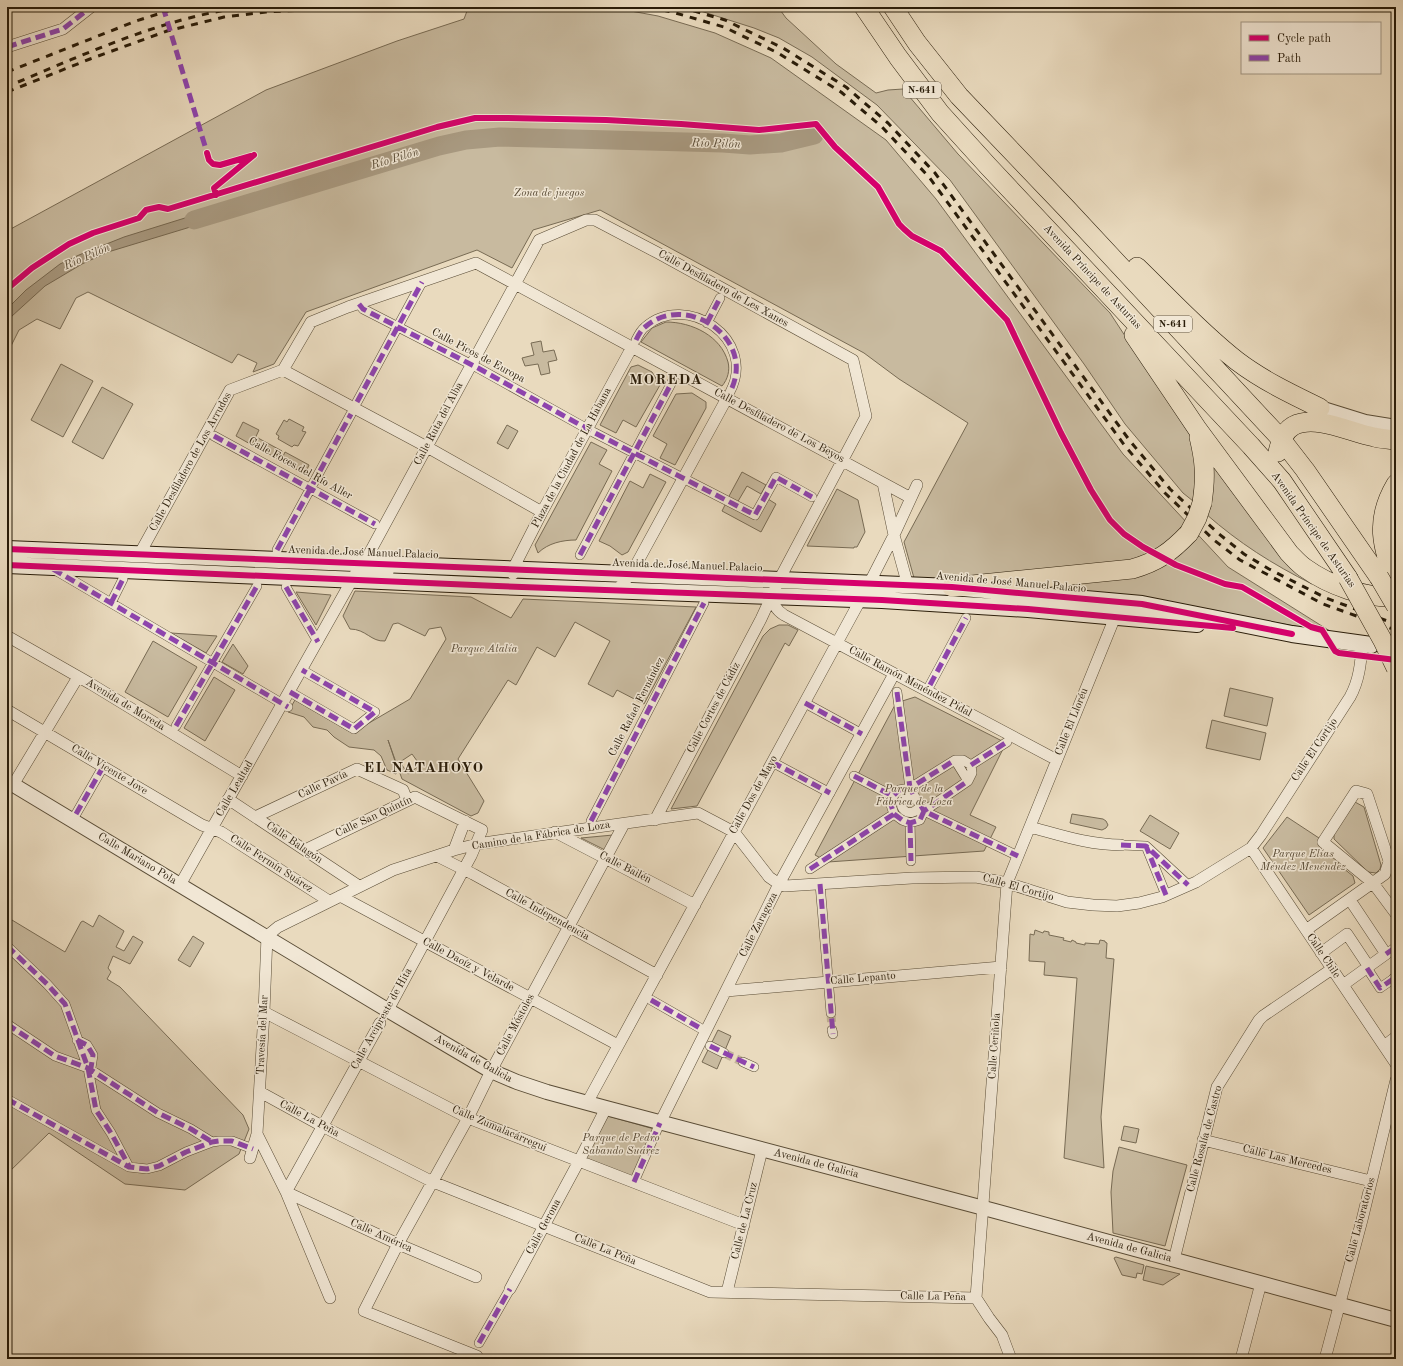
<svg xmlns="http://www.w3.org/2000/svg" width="1403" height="1366" font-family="'Old Standard TT',serif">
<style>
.green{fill:#c8ba9f;stroke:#786b54;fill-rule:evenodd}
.water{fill:#a89980;stroke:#756750}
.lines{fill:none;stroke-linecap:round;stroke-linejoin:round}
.river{stroke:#a89980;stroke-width:19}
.pedestrian-tunnel{stroke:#c3b49a;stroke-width:9;stroke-dasharray:9 4.5;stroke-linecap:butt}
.pedestrian-casing{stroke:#594c36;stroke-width:10}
.minor-casing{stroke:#594c36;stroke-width:12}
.tertiary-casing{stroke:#594c36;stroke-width:16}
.secondary-casing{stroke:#291c09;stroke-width:18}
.trunk-casing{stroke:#291c09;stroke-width:20}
.pedestrian{stroke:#f1e7d5;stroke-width:9}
.minor{stroke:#f1e7d5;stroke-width:11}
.tertiary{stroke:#f1e7d5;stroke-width:14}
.secondary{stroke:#f1e7d5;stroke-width:16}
.trunk{stroke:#e9dabe;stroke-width:19}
.rail{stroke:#291c09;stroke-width:3;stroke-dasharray:7 7;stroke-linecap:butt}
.trunk-bridge-casing{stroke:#291c09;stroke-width:20;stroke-linecap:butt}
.trunk-bridge{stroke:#e9dabe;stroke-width:19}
.quiet{stroke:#8e44ad;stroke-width:5;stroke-dasharray:10 5;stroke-linecap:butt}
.cycleway-casing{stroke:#f1e7d5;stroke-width:8}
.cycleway{stroke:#d6006c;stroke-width:6}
.labels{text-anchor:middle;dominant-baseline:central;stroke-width:3;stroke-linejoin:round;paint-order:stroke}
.shield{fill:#f1e7d5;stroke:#655946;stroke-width:1}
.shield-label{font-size:10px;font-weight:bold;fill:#291c09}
.park-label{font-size:11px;font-style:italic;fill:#594b36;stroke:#f1e7d5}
.street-label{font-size:11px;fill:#291c09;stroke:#f1e7d5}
.water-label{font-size:12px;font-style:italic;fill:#5c4e39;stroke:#f1e7d5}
.district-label{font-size:15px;font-weight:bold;letter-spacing:1px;fill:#291c09;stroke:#f1e7d5}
</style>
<rect width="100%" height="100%" fill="#e9dabe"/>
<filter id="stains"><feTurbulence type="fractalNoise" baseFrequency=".005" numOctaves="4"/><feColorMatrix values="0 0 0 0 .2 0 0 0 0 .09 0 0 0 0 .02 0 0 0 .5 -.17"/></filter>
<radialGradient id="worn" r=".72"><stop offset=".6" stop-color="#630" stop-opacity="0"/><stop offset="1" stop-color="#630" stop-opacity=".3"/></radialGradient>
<path class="green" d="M512,7H609L658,16L715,33L771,58L886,140L936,199L1123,454L1228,567L1333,633L1141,598L914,578L904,542L968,423L899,379L864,353L600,210L533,230L512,268L477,250L306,312L274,364L253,372L257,363L238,354L232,363L88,292L76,298L60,329L37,319L19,330L7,354V231L266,90L397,41L464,19L467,11Z
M688,7H778L786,18L836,64L876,93L888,90L903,89L958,154L1110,313L1192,438L1198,458L1193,501L1183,493L1125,424L1084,364L950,180L877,105L812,57L779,38L754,28Z
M666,322C692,322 721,336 728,362C730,370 728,379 722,386L641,342L652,328Z
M541,341L543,352L554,350L557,360L548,362L550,373L541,375L538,364L525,366L522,358L534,355L531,343Z
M61,364L93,381L63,437L31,420Z
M638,365L652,372L660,385L636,427L623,420L616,433L600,425L631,367Z
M102,387L133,404L103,459L72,442Z
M692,393L706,402V408L675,465L660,458L667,444L653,436L676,394Z
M289,419L304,427L302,431L306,432L298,446L294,445L292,447L278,439L279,436L276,434L284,420L287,422Z
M243,422L259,430L252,445L236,436Z
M507,425L518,431L508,449L497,443Z
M258,438L282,451L278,459L254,446Z
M591,442L607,450L599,464L612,471L576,540C563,540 548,543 538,553L535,545Z
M285,452L309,465L305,474L281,461Z
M1213,462L1286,562L1312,584C1272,564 1239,543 1206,514Z
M742,472L766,485L761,494L747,486L737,503L728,498Z
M650,474L666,482L628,552L622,555L610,546L599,541L630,481L643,488Z
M837,489L858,500L865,532L857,547H854V548L807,546Z
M768,499L776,504L761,532L722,511L726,503L757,520Z
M355,591L471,597L511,618L523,599L696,607L644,704L617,690L613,697L588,684L610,641L575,622L555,657L537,647L516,685L508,680L458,759L484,801L478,813L471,816L402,779L388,740L398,770L396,774L387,770L381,756L374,750L349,747L334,737L327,730L313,727L304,717L288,712L295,700L352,733L410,699L446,639L441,627L429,629L425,636L398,623L393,624L385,641C371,642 366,629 350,629L343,616ZM412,754L420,765L408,774L400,762Z
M296,592L331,595L316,625Z
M779,625H788L798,630L789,646L785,643L697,806L671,809L763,636L770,629Z
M171,633L217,636L206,653Z
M153,641L197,667L168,717L125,692Z
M233,644L248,666L243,674L222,662Z
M214,677L235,690L205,741L184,728Z
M1230,688L1273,698L1267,726L1224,716Z
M915,697L1006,743L970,815L996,827L984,851L828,862L815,855L896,703Z
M1212,720L1266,733L1260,760L1206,748Z
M1355,802L1364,807L1381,865L1380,869L1376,873L1368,872L1334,839V833Z
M1072,814L1103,819L1106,821L1108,825L1106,828L1102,830L1070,823Z
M1150,815L1179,833L1170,849L1140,831Z
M1287,817L1322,840L1341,860L1338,864L1353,876L1355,883L1309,915L1263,848Z
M613,835L605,850L581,838Z
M99,915L124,931L116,947L124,951L133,936L143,942L130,964L113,956L108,968L111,972L107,979L120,987L243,1115L249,1129L239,1154L185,1190L125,1184L49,1133L8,1173L7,917L65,952L81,922L83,921L93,927Z
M1035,930L1043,933L1044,931L1049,932V935L1064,938L1063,940L1071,942L1072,940L1076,942V943L1085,945V943L1099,944L1100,940L1105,941V942L1107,943L1106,958L1114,959L1101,1117L1104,1168L1064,1158L1077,978L1044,975L1045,962L1029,961L1030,934L1034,935Z
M193,936L204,943L190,967L178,960Z
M718,1030L731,1036L717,1069L702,1062Z
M608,1116L654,1129L633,1177L586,1158Z
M1124,1126L1139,1129L1136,1143L1121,1140Z
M1119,1147L1187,1165L1165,1246L1113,1233L1111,1192L1113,1171Z
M1116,1257L1144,1265L1142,1274L1137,1273L1136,1278L1122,1275L1114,1258Z
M1146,1266L1180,1274L1163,1285L1143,1280Z"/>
<path class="water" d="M217,208L220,218L108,252L82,264L45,286L12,316L7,323V309L26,290L60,264L79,255L124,237Z"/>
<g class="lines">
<path class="river" d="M194,220L439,146L466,140L500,137L723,143L750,145L781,143L814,135"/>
<path class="pedestrian-tunnel" d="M831,1013L832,1030
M724,1053L743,1062"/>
<g class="pedestrian-casing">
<path id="pedestrian" d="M359,304L363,309L478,368L593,432L755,515L776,477L812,497
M707,323L720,298
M636,340C638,336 641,330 645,327C686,291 758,339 730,392
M357,402L422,282
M214,436L375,524
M277,550L351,414
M580,555L673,380
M55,570L288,707
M286,587L318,642
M111,603L123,579
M930,685L966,618
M290,692L354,729L375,712L302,670
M897,692L910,788L899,790L893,796L891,805L894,814L902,820L910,823L920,820L924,811L1018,856
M805,703L862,734
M176,726L257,586
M772,762L830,793
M971,765L1007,742
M854,776L893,796
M912,793L910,788L955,760H963L971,765L972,773L968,781L955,760
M921,806C919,808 916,811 913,812C905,815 897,805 904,798C906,796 910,795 913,794L924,811L968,781
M76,814L103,767
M591,821L704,603
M910,823L911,861
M1121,845L1146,846
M810,869L894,814
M820,884L831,1013
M1166,895L1146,846L1188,885
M7,946L47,984L65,1004L88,1068L96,1110L111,1133L129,1167
M1386,954L1396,947
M1367,968L1380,988L1396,977
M651,1000L700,1028
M7,1024L55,1056L88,1068L158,1113L191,1129L212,1142
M832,1030L833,1034
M77,1040L87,1045L93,1055L90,1074
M710,1046L724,1053
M743,1062L754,1067
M7,1099L129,1167L147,1169L159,1166L186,1152L212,1142L219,1141H232L253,1149
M634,1182L660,1123
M479,1343L510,1289"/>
</g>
<g class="minor-casing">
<path id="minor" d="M7,47L63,29L91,7
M283,370L427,447L542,512
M883,483L894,535L908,586
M139,555L230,390L283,370L311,322L348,307L476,263L911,498
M364,563L539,240L586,220H595L658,253L853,360L866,416L779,580L761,619L655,820
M513,574V569L542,512L632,347
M617,590L631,574L727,398
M772,596C774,605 776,610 784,615L1057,760
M7,636L91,684L242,776
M7,710L202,825L221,832L329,901
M13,785L78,677
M228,799L359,886
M255,817L357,769L403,790L407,800
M1030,827C1060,835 1089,845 1121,845
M555,832L695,905
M1251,848L1396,1064
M305,850L415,797L482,830L471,856L388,1010
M454,850L465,821
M437,856L473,874L657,975
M180,885L357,571L388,572
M340,896L618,1045
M1306,930L1385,874L1389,861L1367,794L1356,791L1323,842L1373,883L1396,914
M1321,953L1347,934L1369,967
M1394,979L1396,982
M1343,985L1386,954L1350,900
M726,991L1001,967
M264,1012L468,1118L744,1225
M1384,1046L1396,1037
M260,1092L322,1126L433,1182L710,1292L976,1298
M587,1103L869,584L894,535L917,485
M660,1123L779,884L894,674
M257,1134L286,1192L330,1298
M1203,1140L1371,1181
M250,1158L257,1134L264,1012L267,936L278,927L393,870L454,850L477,844L504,840L698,813L734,832L769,877L779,884L785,886L912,878L976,877L1007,883L1067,902L1093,905L1117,906L1139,903L1162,897L1196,882L1251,848L1261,835L1350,697C1359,681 1361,663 1362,644
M286,1192L398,1244L476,1277
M286,1192L380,1023
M1174,1260L1217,1087L1259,1020L1263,1016L1332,969
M510,1289L579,1161L606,1108
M727,1292L762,1150
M477,1356L364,1311L398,1244L468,1118L491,1071L624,824
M1011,1359L1002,1335L989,1318L976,1298L1007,883L1115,617
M1241,1359L1261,1283
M1325,1359L1362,1220L1396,1080"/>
</g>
<g class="tertiary-casing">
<path id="tertiary" d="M1320,408L1365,422L1396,427
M7,781L379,1005L491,1071L517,1082L547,1092L606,1108L995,1211L1396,1320"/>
</g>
<g class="secondary-casing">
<path id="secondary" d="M7,549L952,587L1142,604L1292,634L1371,645
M7,565L497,586L882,600L1028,609L1197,624"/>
</g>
<g class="trunk-casing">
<path id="trunk" d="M864,7L898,57L940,113L988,166L1251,446L1282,481L1348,578
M893,7L917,43L959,96L1066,208L1281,439L1305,470L1379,577
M1137,267C1169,298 1201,333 1237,361C1262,380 1291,394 1320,408
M1134,335L1198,430L1289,553C1294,558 1299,564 1305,568C1330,586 1365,598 1396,597
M1199,437C1205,462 1206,477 1202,503
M1278,452C1280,443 1284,431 1293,426C1316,414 1351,433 1374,437C1381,439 1389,439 1396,440
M1396,484C1374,521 1382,546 1396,583
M952,587L1132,569C1157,562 1171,552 1189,533"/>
</g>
<use href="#pedestrian" class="pedestrian"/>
<use href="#minor" class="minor"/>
<use href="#tertiary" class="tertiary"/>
<use href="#secondary" class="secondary"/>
<use href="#trunk" class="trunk"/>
<path class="rail" d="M649,7L672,12L724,27L778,53L841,92L882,127L929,177L1125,446L1165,493L1214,540L1240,560L1323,604L1390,628L1396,629
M680,7L725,20L783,48L846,87L888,123L935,173L1130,441L1170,489L1219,534L1244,554L1269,569L1326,598L1390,622H1396
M7,72L136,21L180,7
M18,82C92,51 166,17 246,7
M7,92L90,59L167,31L224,17L266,12L360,7"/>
<g class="trunk-bridge-casing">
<path id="trunk-bridge" d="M1189,533L1197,518L1202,503
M1379,577L1396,606
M1348,578L1383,641L1396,668"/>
</g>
<use href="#trunk-bridge" class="trunk-bridge"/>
<path class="quiet" d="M163,7L208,156
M7,47L63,29L91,7
M359,304L363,309L478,368L593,432L755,515L776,477L812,497
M707,323L720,298
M636,340C638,336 641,330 645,327C686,291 758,339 730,392
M357,402L422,282
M214,436L375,524
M277,550L351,414
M580,555L673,380
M53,569L288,707
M286,587L318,642
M111,603L123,579
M930,685L966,618
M290,692L354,729L375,712L302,670
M897,692L910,788L899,790L893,796L891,805L894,814L902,820L910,823L920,820L924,811L1018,856
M805,703L862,734
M176,726L257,586
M772,762L830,793
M971,765L1007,742
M854,776L893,796
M913,794L910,788L955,760
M921,806L924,811L968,781
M76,814L103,767
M591,821L704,603
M910,823L911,861
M1121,845L1146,846
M810,869L894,814
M820,884L833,1034
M1166,895L1146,846L1188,885
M7,946L47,984L65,1004L88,1068L96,1110L111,1133L129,1166
M1386,954L1396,947
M1367,968L1380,988L1396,977
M651,1000L700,1028
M380,1023L388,1010
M7,1024L55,1056L88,1068L158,1113L191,1129L212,1142
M77,1040L87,1045L93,1055L90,1074
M710,1046L754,1067
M7,1099L129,1167L147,1169L159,1166L186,1152L212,1142L219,1141H232L253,1149
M634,1182L660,1123
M479,1343L510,1289"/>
<g class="cycleway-casing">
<path id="cycleway" d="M207,153L209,160L213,164L220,165L251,156
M216,195L214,188L254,155
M7,289L32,268L69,244L93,233L139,218L146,210L150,209L159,207L168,209L437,127L475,118H505L606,120L681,124L759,130L816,124L835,147L878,187L899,224L904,229L912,236L941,251L1007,320L1061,433L1091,490L1110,520L1124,534L1143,547L1176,565L1225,584L1242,587L1311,627L1322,630L1335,651L1339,653L1396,660
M7,549L952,587L1142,604L1292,634
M7,565L497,586L882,600L1028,609L1233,628"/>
</g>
<use href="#cycleway" class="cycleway"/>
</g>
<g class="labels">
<g class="shield">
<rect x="903" y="82" width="38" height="16" rx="3"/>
<rect x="1154" y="316" width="38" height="16" rx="3"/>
</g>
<g class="shield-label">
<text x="922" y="90">N-641</text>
<text x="1173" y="324">N-641</text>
</g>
<g class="park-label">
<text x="549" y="193">Zona de juegos</text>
<text x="484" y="649">Parque Atalía</text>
<text x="914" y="789">Parque de la<tspan x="914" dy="13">Fábrica de Loza</tspan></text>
<text x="1303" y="854">Parque Elías<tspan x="1303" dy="13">Méndez Menéndez</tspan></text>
<text x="621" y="1138">Parque de Pedro<tspan x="621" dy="13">Sabando Suárez</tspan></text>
</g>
<g class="street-label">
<text transform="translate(1092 277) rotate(47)">Avenida Príncipe de Asturias</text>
<text transform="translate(723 289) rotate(29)">Calle Desfiladero de Les Xanes</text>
<text transform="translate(478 356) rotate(28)">Calle Picos de Europa</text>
<text transform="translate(439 424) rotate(-62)">Calle Ruta del Alba</text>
<text transform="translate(779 426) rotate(28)">Calle Desfiladero de Los Beyos</text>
<text transform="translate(572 458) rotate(-62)">Plaza de la Ciudad de La Habana</text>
<text transform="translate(191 462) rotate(-61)">Calle Desfiladero de Los Arrudos</text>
<text transform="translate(300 469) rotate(29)">Calle Foces del Río Aller</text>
<text transform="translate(1313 530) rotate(55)">Avenida Príncipe de Asturias</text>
<text transform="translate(363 553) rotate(2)">Avenida de José Manuel Palacio</text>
<text transform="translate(687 566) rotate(2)">Avenida de José Manuel Palacio</text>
<text transform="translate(1011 583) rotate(5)">Avenida de José Manuel Palacio</text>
<text transform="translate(910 682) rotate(28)">Calle Ramón Menéndez Pidal</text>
<text transform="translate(125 705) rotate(31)">Avenida de Moreda</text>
<text transform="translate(637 707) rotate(-63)">Calle Rafael Fernández</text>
<text transform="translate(714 708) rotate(-62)">Calle Cortes de Cádiz</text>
<text transform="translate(1072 722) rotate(-68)">Calle El Lloréu</text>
<text transform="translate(1315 750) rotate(-56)">Calle El Cortijo</text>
<text transform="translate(109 770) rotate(31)">Calle Vicente Jove</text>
<text transform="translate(323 785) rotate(-25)">Calle Pavía</text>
<text transform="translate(235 789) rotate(-60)">Calle Lealtad</text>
<text transform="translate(754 795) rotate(-61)">Calle Dos de Mayo</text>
<text transform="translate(374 817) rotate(-25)">Calle San Quintín</text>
<text transform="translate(541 836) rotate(-9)">Camino de la Fábrica de Loza</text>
<text transform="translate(294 843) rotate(34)">Calle Balagón</text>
<text transform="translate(137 859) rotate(31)">Calle Mariano Pola</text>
<text transform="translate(271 864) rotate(33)">Calle Fermín Suárez</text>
<text transform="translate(625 868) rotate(27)">Calle Bailén</text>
<text transform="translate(1018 888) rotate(16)">Calle El Cortijo</text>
<text transform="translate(547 915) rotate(29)">Calle Independencia</text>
<text transform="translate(759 925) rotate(-63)">Calle Zaragoza</text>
<text transform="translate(1323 956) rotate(56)">Calle Chile</text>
<text transform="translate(468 965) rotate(28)">Calle Daoíz y Velarde</text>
<text transform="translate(863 979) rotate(-5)">Calle Lepanto</text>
<text transform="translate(382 1019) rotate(-61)">Calle Arcipreste de Hita</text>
<text transform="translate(516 1025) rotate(-62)">Calle Móstoles</text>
<text transform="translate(263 1035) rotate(-87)">Travesía del Mar</text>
<text transform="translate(995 1046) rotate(-86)">Calle Ceriñola</text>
<text transform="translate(473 1059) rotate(29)">Avenida de Galicia</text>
<text transform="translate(309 1119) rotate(28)">Calle La Peña</text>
<text transform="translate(499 1129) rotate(23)">Calle Zumalacárregui</text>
<text transform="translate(1205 1139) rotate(-75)">Calle Rosalía de Castro</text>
<text transform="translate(1287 1160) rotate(14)">Calle Las Mercedes</text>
<text transform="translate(816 1164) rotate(15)">Avenida de Galicia</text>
<text transform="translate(1361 1220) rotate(-75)">Calle Laboratorios</text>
<text transform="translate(745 1221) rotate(-76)">Calle de La Cruz</text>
<text transform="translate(544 1227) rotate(-62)">Calle Gerona</text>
<text transform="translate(381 1236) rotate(24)">Calle América</text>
<text transform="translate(1129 1248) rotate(15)">Avenida de Galicia</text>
<text transform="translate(605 1250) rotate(22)">Calle La Peña</text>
<text transform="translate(933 1297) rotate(1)">Calle La Peña</text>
</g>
<g class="water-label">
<text transform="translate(716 144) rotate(2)">Río Pilón</text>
<text transform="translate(395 159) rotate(-17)">Río Pilón</text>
<text transform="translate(87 257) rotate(-24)">Río Pilón</text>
</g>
<g class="district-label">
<text x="666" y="380">MOREDA</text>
<text x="424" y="768">EL NATAHOYO</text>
</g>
</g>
<rect width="1403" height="1366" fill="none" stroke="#e9dabe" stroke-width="24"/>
<rect x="8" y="8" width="1387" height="1350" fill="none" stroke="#291c09" stroke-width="2"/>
<rect x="12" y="12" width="1379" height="1342" fill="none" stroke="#291c09"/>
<rect x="1241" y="22" width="140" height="52" fill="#f1e7d5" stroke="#a19683"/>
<rect x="1249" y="35" width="20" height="6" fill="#d6006c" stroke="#a19683"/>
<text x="1277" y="42" font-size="12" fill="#291c09">Cycle path</text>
<rect x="1249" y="55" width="20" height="6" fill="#8e44ad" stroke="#a19683"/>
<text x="1277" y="62" font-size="12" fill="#291c09">Path</text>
<rect width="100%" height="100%" filter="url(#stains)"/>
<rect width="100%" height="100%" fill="url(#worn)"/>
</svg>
